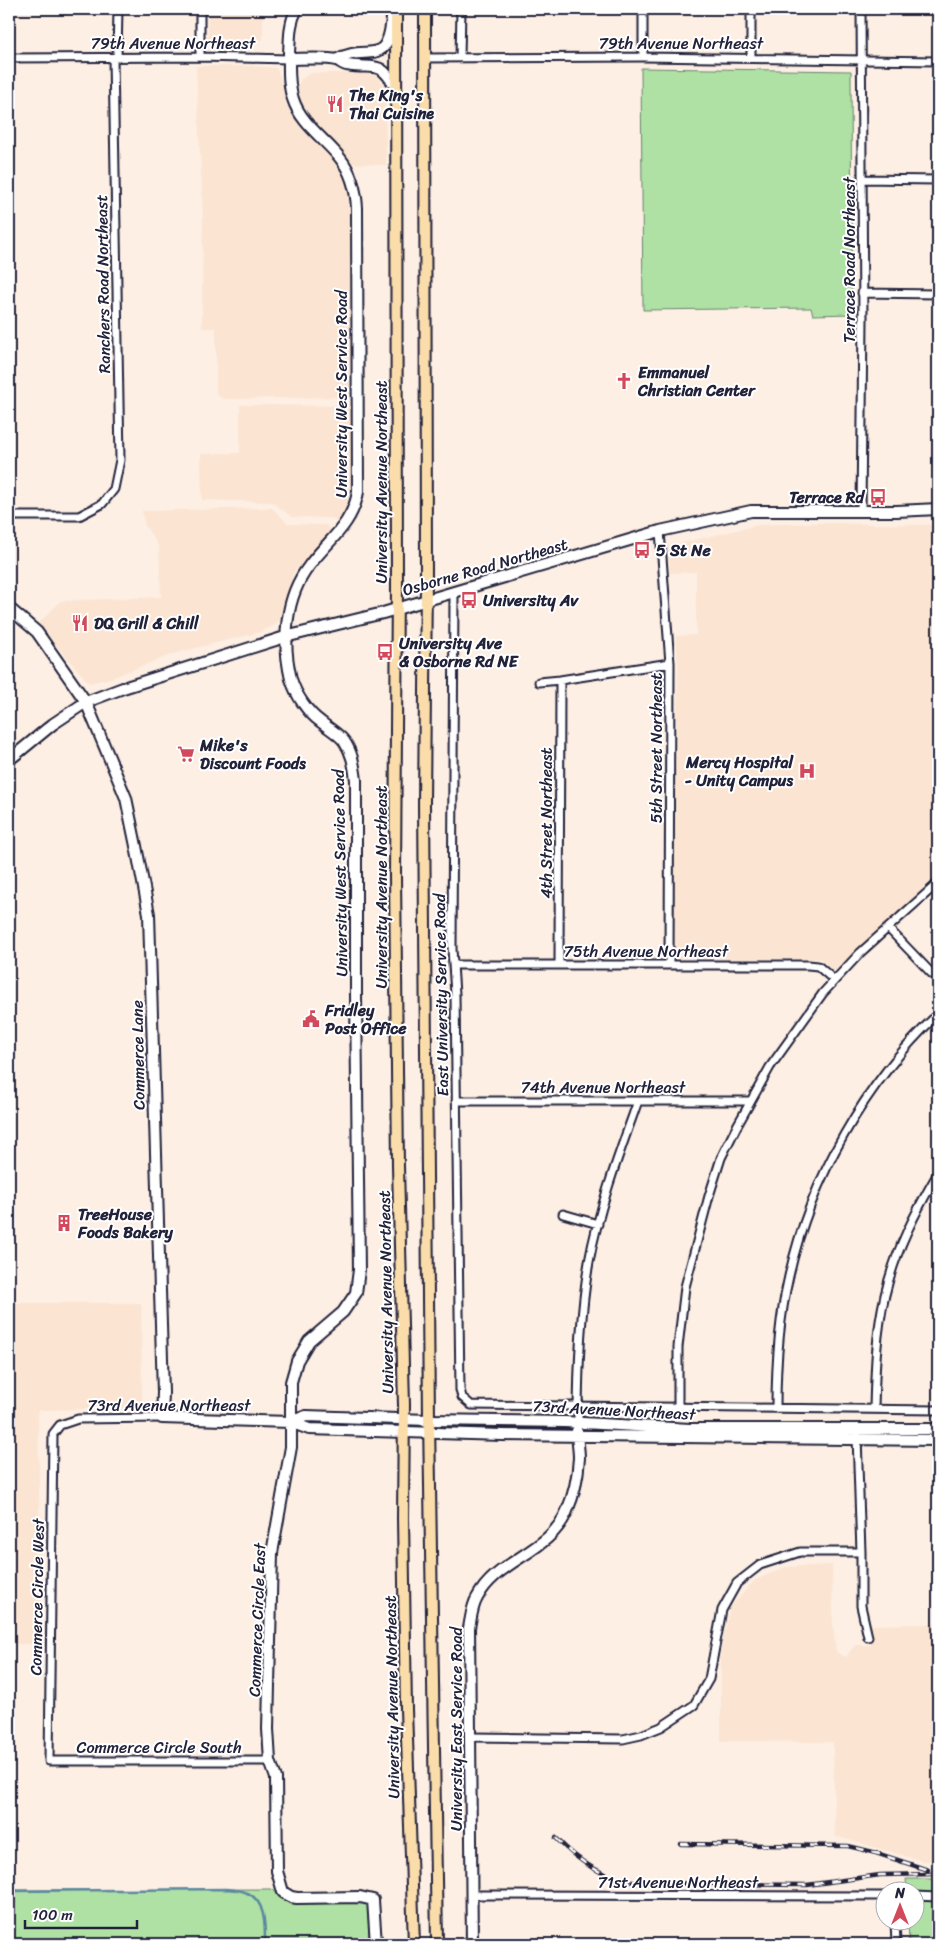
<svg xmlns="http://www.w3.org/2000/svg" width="947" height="1953" font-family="Sriracha,sans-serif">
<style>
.built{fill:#fbe4d1}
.green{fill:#aee1a3;stroke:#68826f}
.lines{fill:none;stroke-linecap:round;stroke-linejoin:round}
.stream{stroke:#5c88a0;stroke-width:2.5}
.street-casing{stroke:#22223b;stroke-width:11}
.secondary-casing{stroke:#22223b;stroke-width:14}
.primary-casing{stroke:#22223b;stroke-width:14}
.street{stroke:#fff;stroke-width:7}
.secondary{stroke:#fff;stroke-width:10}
.primary{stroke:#fbddab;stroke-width:10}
.rail-casing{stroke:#22223b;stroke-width:4.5}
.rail{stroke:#fff;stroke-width:2.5;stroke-dasharray:8;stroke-linecap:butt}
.labels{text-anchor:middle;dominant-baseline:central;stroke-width:4;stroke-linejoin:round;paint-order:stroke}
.street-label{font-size:16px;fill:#22223b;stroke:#fff}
.poi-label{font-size:16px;font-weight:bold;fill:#22223b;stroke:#fff;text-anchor:start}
</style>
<rect width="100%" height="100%" fill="#fdefe4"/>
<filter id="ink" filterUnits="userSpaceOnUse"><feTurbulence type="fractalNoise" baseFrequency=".02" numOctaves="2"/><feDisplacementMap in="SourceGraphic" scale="10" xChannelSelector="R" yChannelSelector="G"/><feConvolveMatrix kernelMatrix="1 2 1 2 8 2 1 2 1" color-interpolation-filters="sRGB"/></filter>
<g filter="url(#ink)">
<path class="built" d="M208,9H263V40L208,39Z
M196,66H252L276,68L280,77L286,104L297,121L332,158L347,182L350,198V397L223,399L216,394V328H202L203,214Z
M311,73H363L378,76L385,88L386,165L349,163L312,121L296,90L301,79Z
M240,405L351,406V487L345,511L339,523L332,518L292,517L272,502L202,500L201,454L240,453Z
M272,508L288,524L326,525L331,531L294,572L277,624L260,632L176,653L111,678L89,683L38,624L61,601L161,597L159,547L145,525L142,511Z
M816,523L938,525V876L834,971L821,959L673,958L678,667L676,636L696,635V572L670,573L668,546L759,525Z
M9,1303H141L142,1408L38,1410L41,1644H9Z
M832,1565L833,1625L836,1652L846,1657L855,1645H871V1625L938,1624V1861H923L835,1836L833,1742L721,1741V1650L730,1608L755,1580L786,1567Z"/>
<path class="green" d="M641,68L851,71L852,314L813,315L811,308L643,310Z
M906,1879H938V1944H909L908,1921L914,1920V1890H907Z
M272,1889L285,1901L368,1902L369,1944H9V1890Z"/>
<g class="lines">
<path class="stream" d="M9,1891L227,1889C234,1890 241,1890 247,1893C266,1900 265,1927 265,1944"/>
<g class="street-casing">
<path id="street" d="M643,9V57
M751,9V58
M200,57V9
M9,58L200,57L289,59
M117,58L118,9
M425,58L643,57L938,61
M460,58L461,9
M862,179L938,180
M862,293L938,294
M861,511L863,320L861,9
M9,516H79L102,504L114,489L120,460L113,58
M660,531L670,663L669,964
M454,593L452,949L455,994L460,1390L462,1397L471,1405L938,1410
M539,682L560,680L670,663
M888,928L938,980
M454,965H808L818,966L834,980
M559,965L560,680
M456,1101H750
M563,1214L598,1224
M776,1408C776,1364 779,1319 789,1276C811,1178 865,1083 938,1014
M678,1409V1347L685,1287L709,1196L721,1158L737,1126L770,1067L823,993L860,953L938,883
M874,1409C875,1371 876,1333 885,1295C895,1251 916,1211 938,1173
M162,1418L78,1419L60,1425L53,1434L49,1761H270
M578,1423C578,1369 580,1315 589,1262C599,1207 619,1154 638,1101
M857,1436L861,1552V1606L868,1637
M471,1737L623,1739L641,1735L661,1727L694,1705L709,1679L722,1610L737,1583L760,1565L800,1552H861
M472,1895L884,1896
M914,1896L938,1897
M895,1920L896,1944"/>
</g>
<g class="secondary-casing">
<path id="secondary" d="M297,9C289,23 290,38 289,53C289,68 288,85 293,99C301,124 324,138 340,158C352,173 356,190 357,208L358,492C352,526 328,540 309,566C285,597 282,642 291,679C296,695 307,712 321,722C328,728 339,734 344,741C353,754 354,766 356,780V994L359,1270L356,1293L343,1312L309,1341L297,1361L291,1382V1447L272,1553L268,1729L270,1761L276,1778L277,1871L283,1892L291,1897L297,1898L360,1897L373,1900L376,1944
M289,59C300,59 327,57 336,60C340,61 343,65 347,65C374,70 379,58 396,88
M336,60C366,42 387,71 392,18
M9,608L37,632L86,702L126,798L136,846L149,914L163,1393L162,1418L290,1422L309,1429L502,1435L938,1440
M9,760L53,724L86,702L123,688L285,637L383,613L660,531L751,511H897L938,509
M290,1422L306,1416L429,1420L565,1422L690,1429H938
M472,1944L469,1628C471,1618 472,1606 477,1598C497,1559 550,1553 567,1511C574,1495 578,1475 579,1458C579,1449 577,1440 577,1431"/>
</g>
<g class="primary-casing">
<path id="primary" d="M396,9L397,586L395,875L398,1166L404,1405L403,1518L406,1709L414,1944
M425,9L426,578L424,804L429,1420L437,1944"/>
</g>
<use href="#street" class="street"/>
<use href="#secondary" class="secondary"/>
<use href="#primary" class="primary"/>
<g class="rail-casing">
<path id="rail" d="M556,1838C579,1862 604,1879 638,1883L807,1885L880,1875L938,1874
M681,1844L848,1846L873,1852L928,1870"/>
</g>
<use href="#rail" class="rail"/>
</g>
</g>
<defs>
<g id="restaurant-bare" transform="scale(1.35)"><path d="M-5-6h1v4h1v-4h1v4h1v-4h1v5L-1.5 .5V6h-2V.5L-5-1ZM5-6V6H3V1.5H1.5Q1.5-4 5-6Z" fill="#d1495b" stroke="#fff" stroke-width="2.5" paint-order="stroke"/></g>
<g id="church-bare" transform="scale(1.35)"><path d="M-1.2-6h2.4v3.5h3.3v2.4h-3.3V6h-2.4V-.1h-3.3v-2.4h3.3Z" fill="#d1495b" stroke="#fff" stroke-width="2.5" paint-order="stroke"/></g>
<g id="bus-bare" transform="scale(1.35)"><path d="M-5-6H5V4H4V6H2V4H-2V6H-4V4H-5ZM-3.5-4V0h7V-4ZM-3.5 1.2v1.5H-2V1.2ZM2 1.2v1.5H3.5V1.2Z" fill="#d1495b" stroke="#fff" stroke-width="2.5" paint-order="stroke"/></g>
<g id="supermarket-bare" transform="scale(1.35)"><path d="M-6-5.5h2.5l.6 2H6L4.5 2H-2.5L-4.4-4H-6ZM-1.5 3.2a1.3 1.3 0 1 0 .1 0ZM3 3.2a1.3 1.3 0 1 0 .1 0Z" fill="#d1495b" stroke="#fff" stroke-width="2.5" paint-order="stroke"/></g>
<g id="hospital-bare" transform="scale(1.35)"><path d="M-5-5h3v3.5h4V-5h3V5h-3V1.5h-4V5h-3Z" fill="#d1495b" stroke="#fff" stroke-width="2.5" paint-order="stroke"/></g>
<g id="civic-bare" transform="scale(1.35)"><path d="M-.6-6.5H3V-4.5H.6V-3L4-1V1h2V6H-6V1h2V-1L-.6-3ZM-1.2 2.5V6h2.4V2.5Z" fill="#d1495b" stroke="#fff" stroke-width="2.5" paint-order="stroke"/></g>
<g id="building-bare" transform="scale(1.35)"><path d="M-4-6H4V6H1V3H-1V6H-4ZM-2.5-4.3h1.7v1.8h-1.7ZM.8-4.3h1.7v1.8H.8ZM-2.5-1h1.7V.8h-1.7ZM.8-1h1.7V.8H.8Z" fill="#d1495b" stroke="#fff" stroke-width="2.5" paint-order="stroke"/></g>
</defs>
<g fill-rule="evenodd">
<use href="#restaurant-bare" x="335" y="104"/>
<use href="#church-bare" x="624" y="381"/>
<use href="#bus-bare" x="878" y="497"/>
<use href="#bus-bare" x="642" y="550"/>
<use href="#bus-bare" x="469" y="600"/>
<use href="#restaurant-bare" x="80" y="623"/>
<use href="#bus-bare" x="385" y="652"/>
<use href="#supermarket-bare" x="186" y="754"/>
<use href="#hospital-bare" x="807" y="771"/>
<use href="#civic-bare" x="311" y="1019"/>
<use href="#building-bare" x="64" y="1223"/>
</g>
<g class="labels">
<g class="street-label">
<text x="173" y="43">79th Avenue Northeast</text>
<text x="681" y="43">79th Avenue Northeast</text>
<text transform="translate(849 260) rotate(-90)">Terrace Road Northeast</text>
<text transform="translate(103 284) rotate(-91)">Ranchers Road Northeast</text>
<text transform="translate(341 394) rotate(-90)">University West Service Road</text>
<text transform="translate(381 482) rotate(-90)">University Avenue Northeast</text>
<text transform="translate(485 567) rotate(-16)">Osborne Road Northeast</text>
<text transform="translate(656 748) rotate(-90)">5th Street Northeast</text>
<text transform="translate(546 823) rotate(-90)">4th Street Northeast</text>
<text transform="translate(340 873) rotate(-91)">University West Service Road</text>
<text transform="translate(381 887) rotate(-90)">University Avenue Northeast</text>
<text x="646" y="951">75th Avenue Northeast</text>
<text transform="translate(441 995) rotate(-91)">East University Service Road</text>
<text transform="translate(138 1055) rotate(-91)">Commerce Lane</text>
<text x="603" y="1087">74th Avenue Northeast</text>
<text transform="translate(386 1292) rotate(-91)">University Avenue Northeast</text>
<text x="169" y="1405">73rd Avenue Northeast</text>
<text transform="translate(614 1410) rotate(3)">73rd Avenue Northeast</text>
<text transform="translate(37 1597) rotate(-89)">Commerce Circle West</text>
<text transform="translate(257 1620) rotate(-88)">Commerce Circle East</text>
<text transform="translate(392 1697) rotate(-91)">University Avenue Northeast</text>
<text transform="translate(456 1729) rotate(-90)">University East Service Road</text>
<text x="159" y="1747">Commerce Circle South</text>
<text x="678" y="1882">71st Avenue Northeast</text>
</g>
<g class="poi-label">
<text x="349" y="95">The King's<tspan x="349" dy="18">Thai Cuisine</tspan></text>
<text x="638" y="372">Emmanuel<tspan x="638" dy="18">Christian Center</tspan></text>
<text x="864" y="497" text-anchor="end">Terrace Rd</text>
<text x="656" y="550">5 St Ne</text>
<text x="483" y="600">University Av</text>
<text x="94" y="623">DQ Grill &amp; Chill</text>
<text x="399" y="643">University Ave<tspan x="399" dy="18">&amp; Osborne Rd NE</tspan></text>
<text x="200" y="745">Mike's<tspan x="200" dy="18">Discount Foods</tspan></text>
<text x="793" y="762" text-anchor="end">Mercy Hospital<tspan x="793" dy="18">- Unity Campus</tspan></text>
<text x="325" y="1010">Fridley<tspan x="325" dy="18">Post Office</tspan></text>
<text x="78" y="1214">TreeHouse<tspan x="78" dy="18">Foods Bakery</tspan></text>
</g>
</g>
<rect width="947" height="1953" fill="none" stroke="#fff" stroke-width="30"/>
<rect x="15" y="15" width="917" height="1923" fill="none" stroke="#22223b" stroke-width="2" filter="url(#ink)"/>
<g transform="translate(900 1906)"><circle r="24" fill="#ffffff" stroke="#a7a7b1"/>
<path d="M0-4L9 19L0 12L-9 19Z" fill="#d1495b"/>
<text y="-8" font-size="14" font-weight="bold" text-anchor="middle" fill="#22223b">N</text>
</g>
<path d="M25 1920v8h112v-8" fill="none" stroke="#22223b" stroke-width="2.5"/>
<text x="32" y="1920" font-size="15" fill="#22223b" stroke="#ffffff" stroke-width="4" paint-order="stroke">100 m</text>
</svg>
